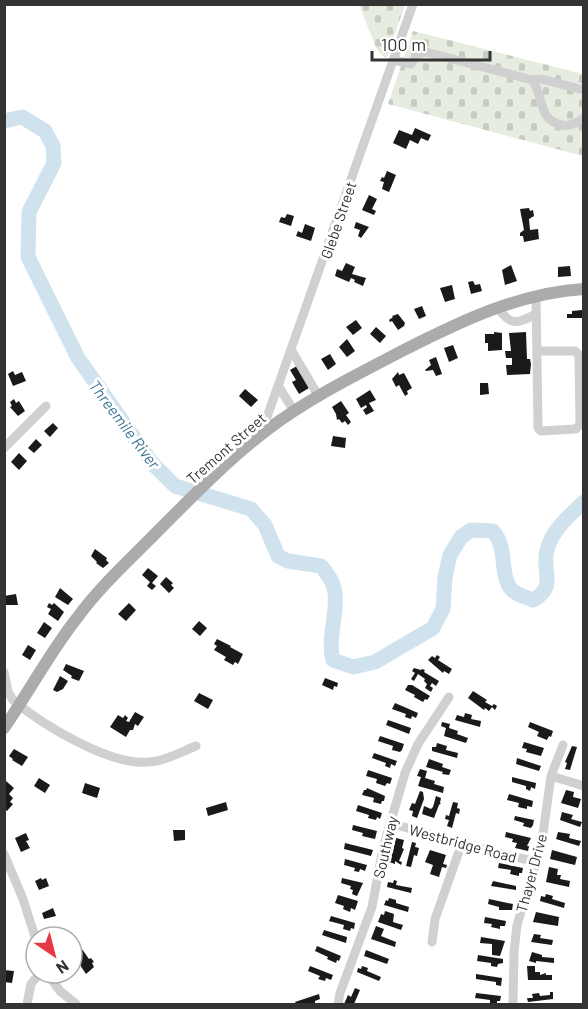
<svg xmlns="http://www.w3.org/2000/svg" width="588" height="1009" font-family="Barlow,sans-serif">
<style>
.cemetery{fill:url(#cemetery-stones)}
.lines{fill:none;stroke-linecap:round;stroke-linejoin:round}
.river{stroke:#cfe2ee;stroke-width:15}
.building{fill:#1a1a1a}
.minor{stroke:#d0d0d0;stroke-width:9}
.major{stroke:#ababab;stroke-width:12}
.labels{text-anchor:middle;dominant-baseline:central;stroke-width:6;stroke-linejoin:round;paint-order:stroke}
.street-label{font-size:15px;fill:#333;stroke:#fff}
.water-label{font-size:16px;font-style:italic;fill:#3f7597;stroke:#fff}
</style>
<defs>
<pattern id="cemetery-stones" width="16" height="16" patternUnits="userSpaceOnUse" patternTransform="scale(1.5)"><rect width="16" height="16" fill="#e6ecdf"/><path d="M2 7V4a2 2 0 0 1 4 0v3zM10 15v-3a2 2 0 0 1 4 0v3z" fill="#c6cbc0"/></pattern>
</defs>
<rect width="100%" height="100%" fill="#fff"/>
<path class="cemetery" d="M358,5H405L386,59L377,50L361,9Z
M413,31L583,74V156L388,104Z"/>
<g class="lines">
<path class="river" d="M4,121L22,117L45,131L53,146L54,163L29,212L28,257L78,358L152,463L175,486L251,509L265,525L278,556L288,561L321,566C325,571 329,576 332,582C342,603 326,637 333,660L353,667L375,662L433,628L443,609L445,577L450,555L461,537L471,530L493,531C508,548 499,573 511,589C516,595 526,597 533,600C558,586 541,572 547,550C552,530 569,516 584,502"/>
</g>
<path class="building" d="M415,128L431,135L428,141L421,138L418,144L410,140L406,149L393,143L399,130L412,135Z
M387,171L396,175L389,192L382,189L384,182L380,181L382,177L384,178Z
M369,195L377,199L372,209L376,211L374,215L362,210Z
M529,208L530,211L533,210L534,216L529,219L530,230L538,229L539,239L524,242L523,236H520V233L524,230L520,209Z
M287,214L294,216L291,226L279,222L281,217L285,218Z
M356,222L369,227L361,238L358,236L360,230L354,228Z
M305,224L315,228L311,241L296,236L298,231L302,233Z
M346,263L355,267L352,274L366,278L363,286L354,282L355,280L351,278L349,282L335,276L337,269L342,271Z
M511,265L517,281L505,285L502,270Z
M570,266L571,276L558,277V267Z
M473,281L475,285L480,284L482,291L471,294L468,282Z
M452,285L455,299L445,302L440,288Z
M422,306L426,316L419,319L414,309Z
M582,310L583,318H567V314H572V311Z
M398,314L405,323L404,326L398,330L392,321L390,322L389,320L393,317L392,316Z
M356,320L362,328L353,335L346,327Z
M376,327L386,336L380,343L370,334Z
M494,332L502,333V350L488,351V343H485V334H494Z
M526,332L527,359H530L531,364L530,374L507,375L506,365H512V358H506L505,351H511L509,333Z
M347,339L355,351L347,357L339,347Z
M453,345L458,358L449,362L444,348Z
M330,354L336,364L328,370L321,359Z
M436,357L442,374L436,376L433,370L426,371L425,370L431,365L429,360Z
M297,366L309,388L299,394L292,382L296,380L290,370Z
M13,371L15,375L22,372L26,381L13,386L8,374Z
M398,372L399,375L404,373L412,388L407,391L408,394L405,396L399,385L396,387L392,379Z
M480,383H488L489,394L480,395Z
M245,389L258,400L251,407L239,396Z
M370,390L376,400L369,403L374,411L366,415L363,410L367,407L366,405L361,408L356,399Z
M14,399L16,403L19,401L25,411L18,416L10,407L12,406L10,402Z
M341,401L349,413L346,415L351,422L348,425L345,421L342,423L339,419L337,420L336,414L332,407Z
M53,423L58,428L50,437L44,431Z
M333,436L346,438L345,448L331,446Z
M36,439L42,445L34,453L28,448Z
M19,453L27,461L19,470L11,462Z
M95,549L107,558L106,560L109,563L103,568L96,563L97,562L91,556Z
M148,568L158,576L152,583L156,586L152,590L147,586L150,582L142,575Z
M166,577L173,583L171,585L174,588L169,593L160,584Z
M60,588L73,599L68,605L55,597Z
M16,594L18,605H4V596Z
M49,603L52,605L54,603L64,612L58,621L48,614L51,609L47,607Z
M129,603L136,610L126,621L118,614Z
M199,621L207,628L200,636L192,629Z
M44,622L52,628L45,638L37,633Z
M217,639L231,646L230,647L243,654L238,664L235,662L233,665L224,660L226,657L214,650L217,646L214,644Z
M28,645L36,650L30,660L22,655Z
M437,655L440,657L438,660L452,669L449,674L444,671L443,673L428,660L432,656L435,658Z
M66,664L84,671L79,681L71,678L72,676L63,670Z
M414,668L421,670L422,669L425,670L424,672L439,681L436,686L432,683L430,686L433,688L431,692L425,688L427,684L424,681L425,679L418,674L414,681L411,679L415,673L412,671Z
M60,676L68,681L63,689L57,692L53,690Z
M325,678L338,683L337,687L334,686L333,690L322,685Z
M408,685H412L430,696L427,700L425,699L423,702L414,697L415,695L405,690Z
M473,691L487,700L485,702L492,706L494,704L497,706L495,710L492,707L489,711L485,708L484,710L468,698Z
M199,693L213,700L208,709L194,701Z
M395,703L418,713L416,718L412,716L411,719L405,717L406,714L392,709Z
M135,712L144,717L138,726L135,724L133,730H130L126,737L110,727L118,715L123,718L125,715L128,718L126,721L129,722Z
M465,713L472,715L471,719L481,721L480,727L455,720L457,715L464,717Z
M388,720L411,728L409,734L386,725Z
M442,722L450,724L449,728L458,731L457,734L468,738L466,743L444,736L446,728L441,726Z
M530,722L553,731L551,737L549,736L547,740L537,736L539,732L528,727Z
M380,736L404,744L402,750L400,752L392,750L393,746L378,741Z
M524,742L544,748L541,756L526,752L527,749L522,748Z
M437,743L447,746L446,750L458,753L457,758L432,751V747H436Z
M572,746L577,747L570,770L565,769L567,763L565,762Z
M14,749L28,757L22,766L12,760L13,759L9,756Z
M374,753L397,761L395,766L391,764L390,768L385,766L386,763L372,758Z
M517,758L541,766L539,771L516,764Z
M429,759L443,764L442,767L451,770L449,775L442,774L443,772L426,767Z
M420,769L427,771L425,778L435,781L434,784L444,787L443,793L418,786L421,777L417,776Z
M368,770L392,778L390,784L387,783L385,786L376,783L377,779L366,776Z
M512,777L536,783L535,789L531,787L530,791L526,789V786L512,782Z
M39,778L50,785L45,793L34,786Z
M6,781L14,788L9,794L13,798L10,802L13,804L7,811L4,809V784Z
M85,783L100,788L97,798L82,793Z
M367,788L385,796L384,801H382L381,804L373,802L374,798L362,795L364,790H366Z
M566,790L574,792L573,797L581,799L578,808L561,803Z
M420,791L423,792L424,799L417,818L412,816L413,811L409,810L412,803L415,804Z
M509,794L533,801L532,807L527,806V809L518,807L519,803L507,800Z
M436,796L441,798L440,803H441L439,805L434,818L422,814L424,806L431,809L433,807Z
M226,802L228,810L208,816L206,808Z
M453,802L458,803L457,808L460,809L459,814L456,813L452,828L447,826L449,820L445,819L446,815L449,816Z
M358,805L382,813L380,819L377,817L376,820L368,818L369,815L356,811Z
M562,812L573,815L571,819L582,822L580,827L560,820Z
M515,816L534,820L533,825L531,828L523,826L524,823L514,820Z
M353,825L377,831L375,839L362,836L363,833L352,830Z
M173,830H185V840L174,841Z
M506,832L531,838L527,846H529L528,851L515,848L517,843L512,842L513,839L505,837Z
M558,832L570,834L569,838L581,841L579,846L556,839Z
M26,833L29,840L26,841L30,848L21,852L15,838Z
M396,838L404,840L402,848L404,849L399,861L402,862L401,865L395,861V864L389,862Z
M412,842L416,843L415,847L419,848L417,856L414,855L411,867L406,866Z
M345,843L373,850L371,856L344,849Z
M430,850L446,855L443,864L447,865L446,868L442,867L439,877L430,874L433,865L425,862Z
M552,850L577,857L575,865L550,859Z
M345,859L367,865L365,871L360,869L359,872L354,871L355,868L344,865Z
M499,863L523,868L522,873H519V876L510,874L511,870L498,868Z
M549,867L558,869L557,875H561L560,879L570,881L569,887L546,882Z
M41,878L42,880L46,878L49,886L39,890L35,881Z
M342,878L363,883L357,896L352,894L353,890L350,889L351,886L341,883Z
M394,880L397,881L396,885L412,888L411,893L387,887L388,882L393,883Z
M493,881L516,886V890L491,886Z
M546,894L553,896L552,899L565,903L564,908L540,901L541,896L545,897Z
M338,895L358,901L355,910L351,908L350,912L343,909L344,906L335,903Z
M389,898L396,900V903L409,907L408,912L384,905L386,900L388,901Z
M489,899L513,904L512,910H499V907L488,904Z
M53,908L56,916L44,919L42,913Z
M385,911L394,914L393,922L403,925L401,930L378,922L381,914L384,915Z
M536,912L559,917L558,926L533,922Z
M331,916L355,923L354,929L351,928L350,931L343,929L344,925L329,921Z
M485,917L506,921L505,926H500V929L491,927L492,924L484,923Z
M376,926L384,929L381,936L396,942L395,947L371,939Z
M324,930L347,937L346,943L322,935Z
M534,934L541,935L540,938L553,940L552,945L531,942Z
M481,937L505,941L500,956L492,955V944L480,943Z
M77,942L89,959L91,958L94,962L92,963L94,967L86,974L72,953V946Z
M317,946L341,956L339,961L337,960L336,963L327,959L328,957L315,951Z
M366,950L389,959L387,964L364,956Z
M532,952L542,955V957L554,958V963L536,961V963L529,961Z
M478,955L503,959V963L498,964L497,967L491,966V963L477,961Z
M310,966L333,975L331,980L326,978L325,981L318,979L320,976L308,971Z
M362,966L368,968L367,971L381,977L379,981L357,972L358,968L361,969Z
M527,966H535V972H540V975L546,973V975H552V980H528Z
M4,970L14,971L12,983L4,982Z
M476,974L502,978L501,986L496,985V982L476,979Z
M355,988L360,990L354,1004H344L348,995L351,997Z
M550,992H553V999L528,1002L527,998H533L532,994L539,993L540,996L550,995Z
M476,993L501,996L500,1001H497V1004L490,1003V1000L475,998Z
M319,994L320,999L315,1001V1004H296L295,1002Z"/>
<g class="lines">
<path class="minor" d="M394,60L411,64L418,54L426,52L532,80L541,79L584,90
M532,80C545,97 537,120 562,125C570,127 577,123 584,118
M536,296L538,428L541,431L576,429L580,424L579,355L575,351H537
M498,308C511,326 517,324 536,314
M292,351L319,397
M279,387L294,411
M261,434L413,4
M4,448L46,406
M4,672L8,692L13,700C41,724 110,766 148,762C165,761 181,752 196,746
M551,776L584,786
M390,823L478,848L537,862
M4,854L23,899L36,940
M432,942L435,919L462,843
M47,973L60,991L76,1004
M27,1004L31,984L40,973
M338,1004L340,993L372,907L383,848L405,773L418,744L449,697
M513,1004L514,952L517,925L541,848L551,776L563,745"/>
<path class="major" d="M4,728C29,692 50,652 77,618C98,589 125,564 151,538C188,501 225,462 267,430C309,398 358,374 404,350C461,321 519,293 584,289"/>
</g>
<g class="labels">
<g class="street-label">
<text transform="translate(338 220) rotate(-71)">Glebe Street</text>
<text transform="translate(226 448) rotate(-41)">Tremont Street</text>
<text transform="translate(463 843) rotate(15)">Westbridge Road</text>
<text transform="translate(385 847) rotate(-77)">Southway</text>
<text transform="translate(531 873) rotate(-75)">Thayer Drive</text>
</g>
<g class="water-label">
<text transform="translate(125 424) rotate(53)">Threemile River</text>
</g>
</g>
<rect width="588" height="1009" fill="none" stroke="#333333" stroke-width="12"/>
<g transform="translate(54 955) rotate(145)"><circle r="28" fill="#ffffff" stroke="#adadad" stroke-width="1.5"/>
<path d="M0-4.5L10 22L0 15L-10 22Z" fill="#e63946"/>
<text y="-9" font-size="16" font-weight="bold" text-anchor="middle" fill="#333333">N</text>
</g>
<path d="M372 51v9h118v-9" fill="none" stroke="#333333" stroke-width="3"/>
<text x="381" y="51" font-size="18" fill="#333333" stroke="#ffffff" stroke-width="4.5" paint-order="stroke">100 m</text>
</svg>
